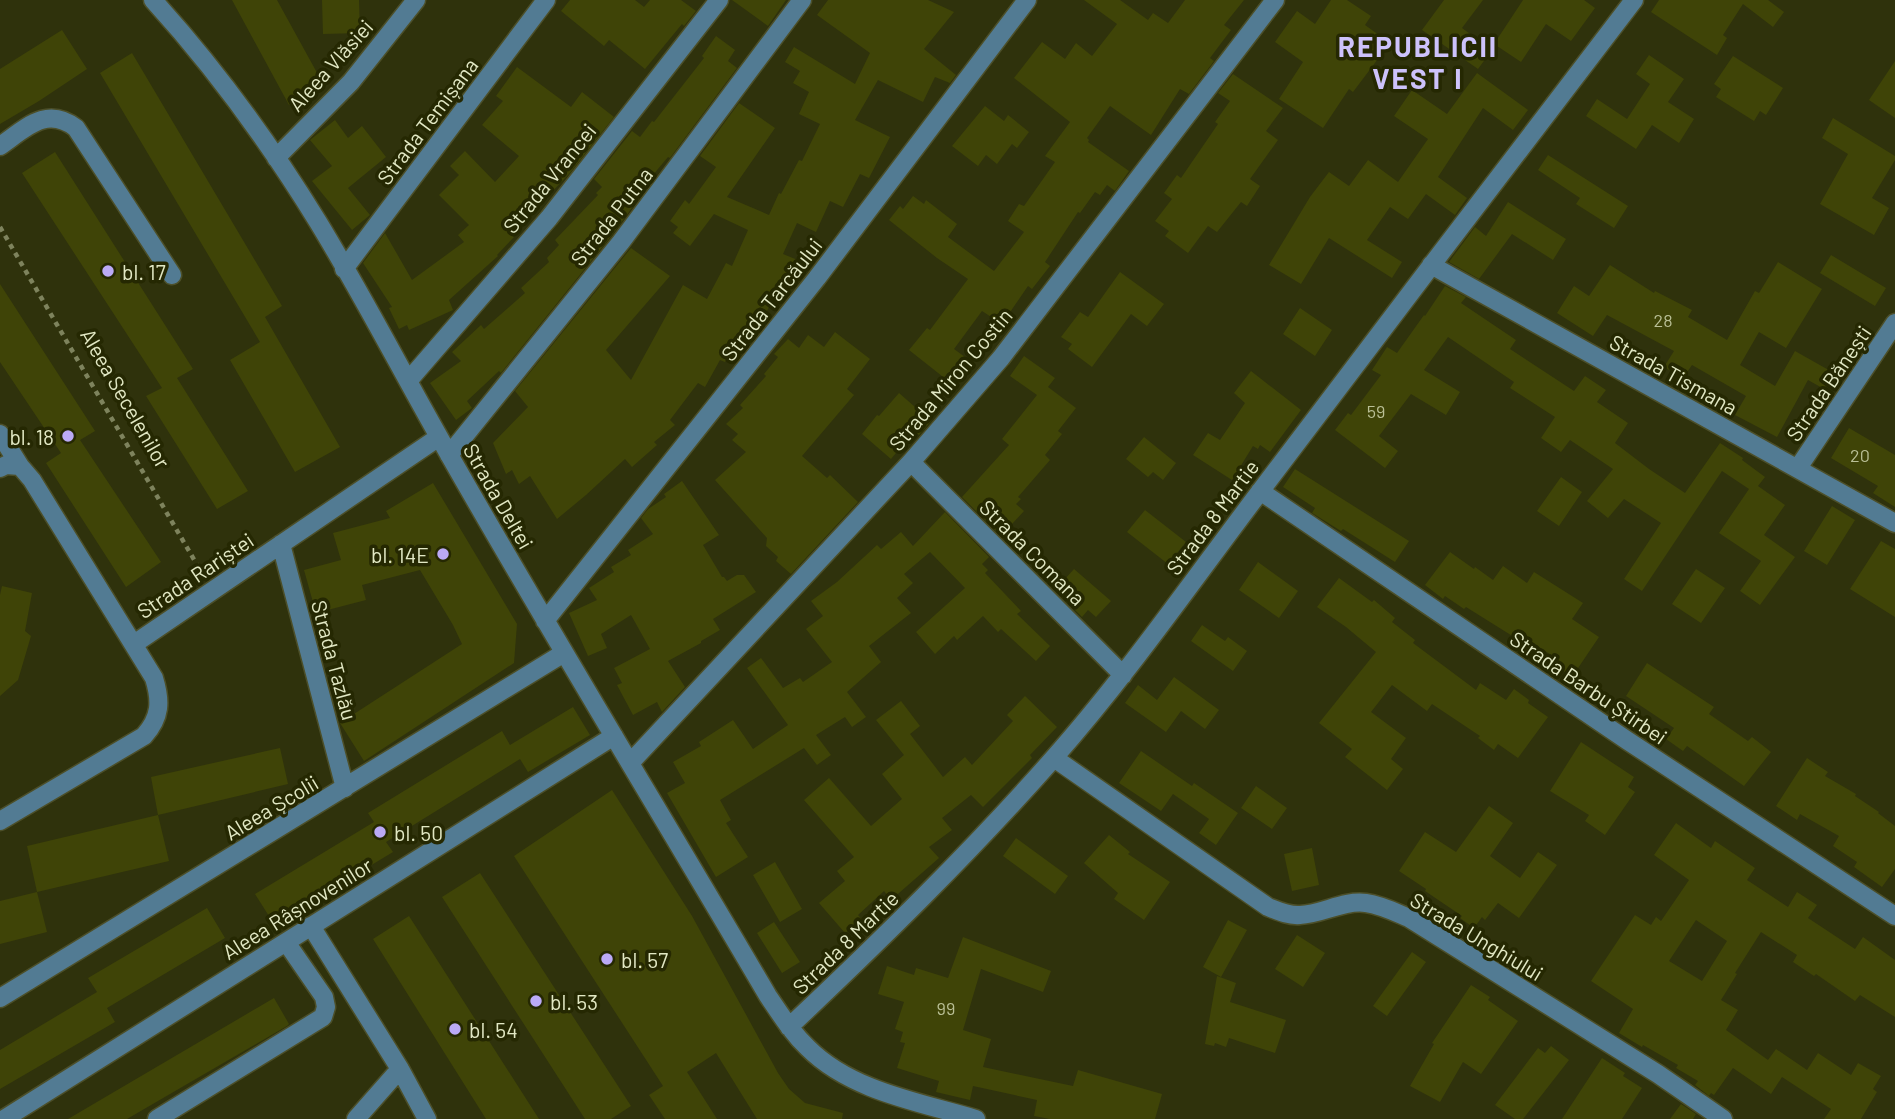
<svg xmlns="http://www.w3.org/2000/svg" width="1895" height="1119" font-family="Barlow,sans-serif">
<style>
.building{fill:#3f4407;fill-rule:evenodd}
.lines{fill:none;stroke-linecap:round;stroke-linejoin:round}
.minor-casing{stroke:#4c4f29;stroke-width:21}
.path{stroke:#7e835d;stroke-width:4.5;stroke-dasharray:5 5;stroke-linecap:butt}
.minor{stroke:#527b93;stroke-width:18}
.poi-dot{fill:#bbaaf6;stroke:#252802;stroke-width:2.5}
.labels{text-anchor:middle;dominant-baseline:central;stroke-width:7;stroke-linejoin:round;paint-order:stroke}
.number-label{font-size:18px;fill:#b9bf95}
.street-label{font-size:21px;fill:#e2e8c4;stroke:#252802}
.poi-label{font-size:21px;fill:#e2e8c4;stroke:#252802;text-anchor:start}
.district-label{font-size:28px;font-weight:bold;letter-spacing:2px;fill:#cdc2fb;stroke:#252802}
</style>
<rect width="100%" height="100%" fill="#2f320c"/>
<path class="building" d="M232,0H277L321,80V87L289,105Z
M322,0H359L360,33L323,34Z
M570,0H635L644,7L650,0H681L696,11L684,26L682,24L645,69L609,40L604,46L561,11Z
M732,0H786L768,26Z
M828,0H928L954,12L924,49L956,75L950,83L935,77L923,102L878,80L855,120L890,137L869,178L860,174L843,207L830,201L816,232L797,223L783,254L805,263L796,284L784,279L767,311L760,307L740,342L736,340L725,362L720,360L705,387L698,383L670,420L675,425L654,442L657,445L632,467L625,459L586,495L557,519L530,476L519,484L512,470L506,474L493,443L528,407L515,391L631,248L670,276L606,350L631,380L683,285L707,299L726,263L732,266L748,230L714,214L690,246L673,233L678,227L670,221L685,200L689,204L716,167L700,156L739,103L775,128L727,197L769,215L779,193L781,194L799,160L802,161L820,124L799,114L809,92L793,83L800,71L785,62L794,47L855,84L870,53L817,15Z
M1084,0H1120L1148,20L1153,13L1168,23L1185,0H1244L1224,25L1231,30L1210,58L1214,61L1189,94L1180,89L1151,135L1110,106L1087,138L1089,140L1088,142L1129,171L1115,191L1107,185L1100,195L1095,192L1080,213L1078,212L1045,262L1050,266L1032,289L1028,286L1002,324L982,311L954,349L965,357L947,380L909,350L927,328L930,330L968,279L937,258L889,220L900,206L903,209L913,196L924,204L926,200L957,224L948,237L994,271L1024,232L1008,221L1019,204L1024,206L1055,162L1045,156L1070,122L1014,78L1042,42L1065,59L1076,43L1092,56L1117,24Z
M1331,0H1347L1371,16L1365,25L1390,43L1353,92L1349,89L1323,128L1279,99L1303,62L1275,42L1297,11L1315,24Z
M1444,0H1483L1462,28L1492,50L1478,69L1422,30Z
M1523,0H1584L1595,8L1571,41L1546,24L1521,62L1494,44Z
M1659,0H1768L1784,12L1773,27L1743,4L1723,35L1727,38L1717,55L1651,12Z
M62,30L87,69L39,101L0,124V69Z
M716,36L735,50L728,61L737,68L670,158L668,157L642,188L645,190L612,235L501,373L499,371L467,401L472,408L456,420L430,383L461,361L452,352L481,325L484,329L525,293L521,288L549,262L547,258L559,245L555,240L598,195L596,193L602,187L594,179L632,131L640,137L652,121L654,122L704,58L702,56Z
M132,53L282,306L265,317L340,447L295,472L230,360L260,342L100,73Z
M1649,55L1684,79L1668,102L1694,119L1679,143L1652,125L1636,149L1586,116L1597,99L1627,119L1650,84L1636,74Z
M1733,56L1783,88L1766,115L1760,111L1754,121L1716,97L1721,89L1714,84Z
M1895,61V118L1869,100Z
M517,67L571,107L582,92L614,117L570,173L545,199L509,232L514,237L497,255L498,256L449,300L453,310L409,330L407,325L399,329L389,308L392,307L363,263L385,233L412,280L464,242L458,235L469,225L439,195L459,175L450,166L465,151L495,182L519,156L482,125L503,101L496,96Z
M1477,73L1528,110L1513,130L1483,108L1438,177L1467,198L1455,215L1426,194L1408,219L1390,207L1367,240L1402,262L1392,278L1329,238L1301,284L1269,265L1310,197L1329,172L1349,186L1368,160L1398,182L1428,139L1394,116L1412,90L1447,114Z
M1233,74L1283,108L1266,131L1278,140L1250,179L1260,186L1247,206L1241,202L1217,232L1208,226L1188,253L1165,236L1169,231L1155,221L1172,199L1164,193L1177,175L1181,178L1218,124L1215,122L1230,101L1218,93Z
M985,106L1004,121L1008,115L1029,132L1017,148L1012,144L997,164L986,155L978,166L952,146Z
M1833,118L1895,156V160L1872,198L1889,208L1874,235L1820,204L1848,154L1822,138Z
M335,120L348,138L362,126L386,157L348,188L370,215L352,230L312,181L332,166L310,140Z
M55,152L193,369L177,378L248,491L217,509L146,396L162,388L22,173Z
M1548,155L1628,206L1614,228L1576,204L1580,198L1538,170Z
M1508,202L1566,239L1553,260L1512,234L1479,279L1449,262L1475,227L1486,236Z
M1831,255L1886,288L1875,306L1820,273Z
M1778,262L1822,289L1786,348L1759,332L1740,365L1775,386L1795,351L1834,373L1824,389L1808,380L1777,437L1735,415L1746,396L1692,365L1683,378L1664,367L1674,351L1607,315L1593,336L1557,313L1574,286L1589,296L1610,265L1654,293L1655,291L1692,310L1688,317L1727,340L1755,291L1759,293Z
M1120,272L1164,304L1147,326L1131,314L1092,367L1068,349L1072,344L1061,337L1080,312L1088,317Z
M0,284L95,431L80,440L161,562L126,587L46,463L61,453L0,362Z
M1445,286L1466,297L1461,303L1516,340L1510,349L1574,391L1585,376L1606,390L1597,402L1628,423L1615,443L1649,469L1685,493L1720,443L1743,458L1742,460L1765,477L1758,486L1785,505L1764,535L1795,557L1760,605L1740,591L1761,561L1719,533L1749,489L1722,471L1642,591L1624,579L1661,523L1624,499L1608,518L1587,501L1613,469L1570,440L1561,452L1541,438L1555,417L1510,388L1514,382L1448,337L1424,370L1460,392L1446,415L1411,394L1379,436L1398,451L1385,468L1335,430L1348,413L1351,415L1381,375L1372,370L1387,347L1397,353L1424,315L1425,316Z
M1300,308L1332,330L1315,356L1283,334Z
M835,332L870,359L847,389L854,395L802,456L827,478L830,475L858,502L791,574L776,561L778,557L766,546L767,538L715,480L746,452L732,440L738,434L726,424L743,408L740,405L766,376L764,374L778,357L774,354L788,339L799,348L808,335L824,347Z
M1024,356L1055,378L1048,387L1076,408L1058,431L1062,434L1045,455L1050,460L1018,497L1021,499L1016,504L1024,511L1001,536L962,497L1009,445L1002,439L1037,395L1010,376Z
M1251,371L1301,410L1270,452L1260,445L1258,449L1253,446L1232,480L1193,455L1208,433L1220,440L1245,403L1234,393Z
M899,393L931,421L919,435L914,431L891,459L862,434L877,415L879,416Z
M1849,428L1895,455V507L1873,493L1878,486L1831,458Z
M1144,437L1176,463L1163,480L1153,472L1148,477L1126,459Z
M1295,469L1409,541L1395,562L1343,529L1341,531L1325,521L1312,513L1315,508L1283,487Z
M1561,477L1582,492L1559,526L1537,511Z
M682,481L719,535L703,545L722,577H724L727,581L737,575H744L756,592L713,619L720,630L701,641V643L668,661L685,687L662,712L657,702L633,715L617,685L622,683L614,668L650,649L631,615L601,634L607,648L588,656L569,613L597,600L589,588L614,572L611,567L631,555L628,550L653,534L641,518L648,509L666,497L664,494Z
M433,483L517,624L514,663L364,761L340,723L462,644L453,625L420,570L362,585L366,600L316,613L304,570L341,560L333,533L390,518L386,511Z
M1832,506L1855,520L1827,565L1804,551Z
M1145,510L1186,542L1168,564L1127,532Z
M945,512L989,557L982,564L988,570L985,573L1021,611L1017,614L1050,646L1036,661L1001,629L998,632L983,616L957,640L954,636L935,654L916,632L965,588L930,552L904,574L913,583L897,598L911,613L869,646L881,662L847,692L866,717L852,727L845,717L816,735L831,755L817,765L804,748L720,800L731,820L726,823L748,857L716,877L667,793L685,783L673,762L701,746L699,742L733,720L753,749L788,725L747,668L761,658L783,688L800,678L803,682L832,662L806,629L823,616L811,601L837,582L877,545L881,549L901,532L913,546Z
M1881,541L1895,549V617L1850,589Z
M1450,552L1474,569L1475,567L1493,580L1503,566L1527,583L1534,572L1583,603L1572,619L1599,637L1572,677L1556,666L1560,661L1517,632L1514,637L1466,607L1464,609L1445,596L1443,599L1425,585Z
M1258,562L1298,591L1279,618L1239,590Z
M1074,569L1111,601L1096,617L1088,610L1082,617L1055,590Z
M1696,569L1725,588L1701,623L1672,604Z
M1339,578L1372,602L1374,600L1395,618L1392,622L1415,640L1413,643L1476,690L1480,683L1506,700L1514,689L1529,700L1528,703L1548,717L1518,758L1498,744L1494,750L1478,738L1480,736L1432,704L1427,711L1392,685L1371,712L1406,738L1391,759L1403,769L1387,790L1345,757L1352,749L1319,723L1376,652L1346,627L1317,607Z
M2,586L32,593L25,631L31,636L18,680L0,696V595Z
M1202,625L1225,641L1228,637L1247,651L1233,671L1191,641Z
M1647,663L1714,707L1709,714L1748,741L1752,737L1771,752L1744,786L1687,746L1683,751L1666,739L1674,728L1626,696Z
M1174,677L1219,710L1205,729L1181,711L1166,732L1125,703L1138,685L1157,700Z
M1025,696L1057,727L1030,755L1032,758L983,807L971,795L942,818L952,830L929,847L939,858L891,900L884,891L858,915L862,920L845,933L819,903L845,881L837,871L854,857L804,800L829,778L871,826L902,799L882,774L904,755L876,720L901,701L920,726L910,734L943,777L965,757L972,765L1013,721L1007,715Z
M573,707L590,735L528,772L520,759L386,842L393,852L274,924L255,894L374,822L368,813L502,731L510,745Z
M1581,742L1634,777L1628,787L1635,792L1605,835L1585,821L1589,815L1550,791Z
M280,748L288,784L158,815L151,777Z
M1141,751L1192,786L1194,783L1238,813L1216,845L1199,833L1209,819L1173,794L1161,811L1119,783Z
M1807,758L1828,772L1825,776L1856,794L1855,796L1879,812L1878,813L1895,826V869L1882,887L1854,867L1857,862L1833,846L1839,836L1800,814L1797,820L1776,806Z
M1256,786L1287,808L1272,829L1241,808Z
M612,790L692,916L778,1073L789,1089L805,1103L843,1113L842,1119H757L716,1053L687,1072L717,1119H665L649,1095L663,1086L514,856Z
M1489,806L1513,823L1490,856L1520,878L1538,852L1557,865L1519,918L1498,903L1485,920L1482,917L1474,928L1460,918L1462,916L1425,891L1426,889L1399,871L1425,832L1456,852Z
M158,815L169,861L37,892L27,846Z
M1676,823L1711,848L1715,841L1755,868L1747,880L1788,907L1797,892L1817,905L1808,918L1855,949L1863,937L1895,960V1017L1860,995L1855,1001L1816,974L1814,976L1793,962L1797,955L1761,932L1735,973L1737,974L1721,1000L1738,1010L1726,1030L1768,1060L1776,1049L1807,1070L1818,1053L1851,1075L1858,1063L1881,1076L1873,1089L1877,1092L1861,1119H1824L1831,1109L1782,1077L1771,1094L1733,1068L1714,1095L1711,1093L1709,1096L1695,1085L1698,1081L1676,1068L1678,1065L1643,1045L1642,1047L1619,1033L1633,1009L1591,981L1635,915L1651,925L1656,917L1661,921L1689,880L1654,855ZM1696,920L1727,941L1702,981L1669,961Z
M1109,835L1130,852L1128,854L1170,882L1144,920L1114,899L1118,893L1084,863Z
M1016,838L1068,876L1055,894L1003,856Z
M1312,848L1319,885L1292,891L1284,854Z
M775,862L802,909L780,922L753,875Z
M480,873L631,1106L611,1119H585L442,897Z
M37,892L47,932L0,944V901Z
M207,908L225,938L107,1008L115,1022L0,1089V1050L97,992L88,978Z
M409,916L539,1119H486L373,939Z
M1228,920L1247,930L1221,977L1203,967Z
M774,922L800,962L782,973L757,933Z
M1297,935L1325,953L1303,987L1275,969Z
M963,937L1051,971L1043,992L981,969L963,1030L991,1039L983,1067L1073,1086L1078,1070L1162,1094L1155,1119H1050L1034,1116L1037,1100L973,1086L970,1100L936,1092L939,1081L897,1068L905,1043L900,1042L903,1032L895,1029L904,1002L878,994L887,966L914,975L916,968L948,978Z
M1412,952L1426,962L1387,1016L1373,1006Z
M1217,976L1236,983L1230,1002L1286,1020L1275,1053L1229,1038L1226,1047L1215,1043L1214,1046L1205,1044Z
M1471,985L1490,997L1488,1000L1518,1021L1481,1074L1463,1062L1440,1102L1410,1086L1434,1044L1432,1043Z
M274,998L289,1024L287,1026L127,1119H68Z
M1551,1046L1569,1060L1523,1119H1515L1495,1105L1538,1048L1545,1053Z
M1602,1058L1625,1073L1623,1076L1642,1088L1622,1119H1562Z
M1681,1104L1696,1114L1693,1119H1670Z"/>
<g class="lines">
<g class="minor-casing">
<path id="minor" d="M153,0C215,68 270,144 318,222C365,299 406,380 451,458C554,639 663,817 768,996C781,1015 792,1033 808,1048C851,1091 919,1102 976,1119
M0,146C25,129 46,105 76,128L172,275
M276,158L351,82L416,0
M1431,265L1895,523
M344,269L546,0
M409,380L549,218L719,0
M0,434L20,466
M449,455L621,242L802,0
M911,462L1123,675
M0,468L6,465L20,466L32,480L154,678C161,701 161,717 144,736L0,821
M1798,468L1895,323
M1260,491L1628,741L1895,916
M281,544L345,788
M545,621L817,278L1027,0
M134,644L439,437
M1054,758L1268,907C1278,911 1289,916 1300,915C1323,914 1343,900 1366,903C1381,905 1395,912 1409,918L1658,1074L1723,1119
M631,762L911,462L1001,358L1275,0
M311,926L400,1069L427,1119
M0,998L564,653
M789,1027C880,941 969,854 1052,760C1129,673 1195,577 1265,485C1387,323 1511,161 1634,0
M4,1119L614,736
M157,1119L323,1017L326,1007L324,997L286,942
M356,1119L400,1069"/>
</g>
<path class="path" d="M0,227L203,575"/>
<use href="#minor" class="minor"/>
</g>
<g class="poi-dot">
<circle cx="108" cy="271" r="7"/>
<circle cx="68" cy="436" r="7"/>
<circle cx="443" cy="554" r="7"/>
<circle cx="380" cy="832" r="7"/>
<circle cx="607" cy="959" r="7"/>
<circle cx="536" cy="1001" r="7"/>
<circle cx="455" cy="1029" r="7"/>
</g>
<g class="labels">
<g class="number-label">
<text x="1663" y="320">28</text>
<text x="1376" y="411">59</text>
<text x="1860" y="455">20</text>
<text x="946" y="1008">99</text>
</g>
<g class="street-label">
<text transform="translate(330 65) rotate(-48)">Aleea Vlăsiei</text>
<text transform="translate(427 121) rotate(-53)">Strada Temișana</text>
<text transform="translate(549 178) rotate(-51)">Strada Vrancei</text>
<text transform="translate(611 216) rotate(-52)">Strada Putna</text>
<text transform="translate(771 299) rotate(-52)">Strada Tarcăului</text>
<text transform="translate(1674 374) rotate(29)">Strada Tismana</text>
<text transform="translate(950 379) rotate(-50)">Strada Miron Costin</text>
<text transform="translate(1828 383) rotate(-56)">Strada Bănești</text>
<text transform="translate(126 398) rotate(60)">Aleea Secelenilor</text>
<text transform="translate(499 496) rotate(60)">Strada Deltei</text>
<text transform="translate(1212 517) rotate(-53)">Strada 8 Martie</text>
<text transform="translate(1033 552) rotate(45)">Strada Comana</text>
<text transform="translate(195 575) rotate(-34)">Strada Rariștei</text>
<text transform="translate(335 660) rotate(75)">Strada Tazlău</text>
<text transform="translate(1589 687) rotate(34)">Strada Barbu Știrbei</text>
<text transform="translate(271 807) rotate(-31)">Aleea Școlii</text>
<text transform="translate(297 908) rotate(-32)">Aleea Râșnovenilor</text>
<text transform="translate(1477 936) rotate(31)">Strada Unghiului</text>
<text transform="translate(845 942) rotate(-44)">Strada 8 Martie</text>
</g>
<g class="poi-label">
<text x="122" y="271">bl. 17</text>
<text x="54" y="436" text-anchor="end">bl. 18</text>
<text x="429" y="554" text-anchor="end">bl. 14E</text>
<text x="394" y="832">bl. 50</text>
<text x="621" y="959">bl. 57</text>
<text x="550" y="1001">bl. 53</text>
<text x="469" y="1029">bl. 54</text>
</g>
<g class="district-label">
<text x="1418" y="46">REPUBLICII<tspan x="1418" dy="32">VEST I</tspan></text>
</g>
</g>
</svg>
